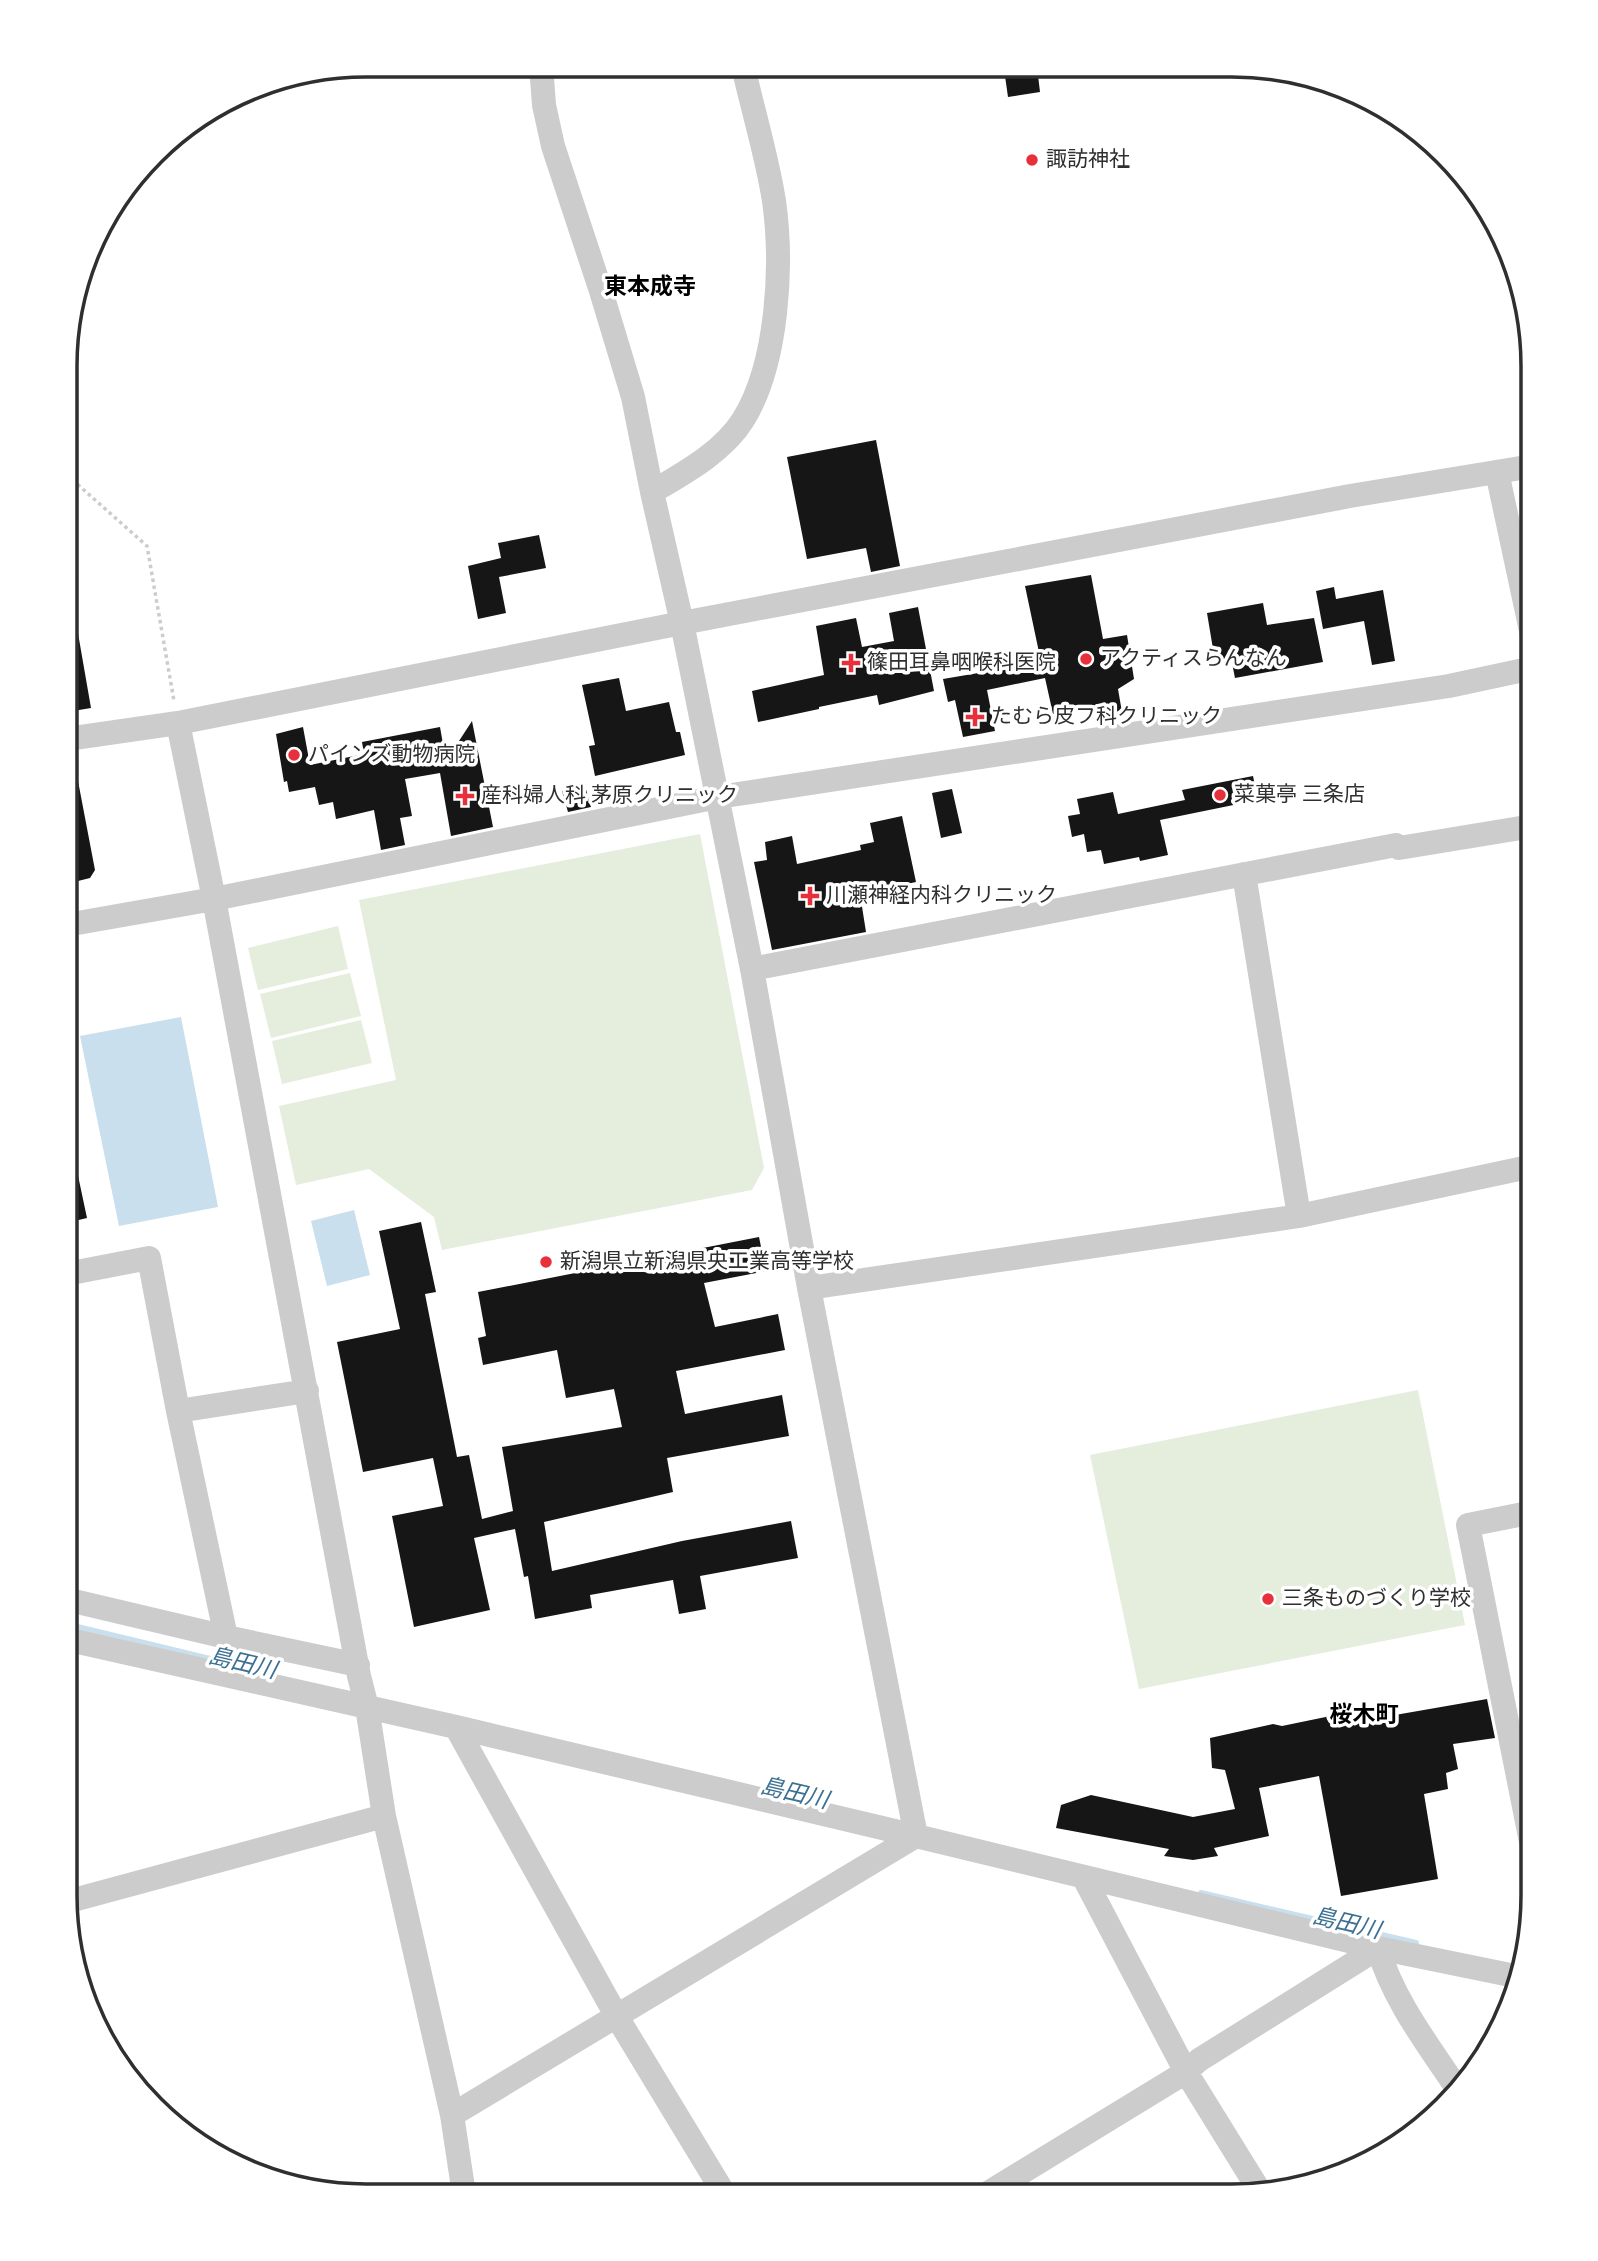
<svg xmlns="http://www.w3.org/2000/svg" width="1598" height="2261" font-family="Overpass,'Noto Sans JP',sans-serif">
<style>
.green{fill:#e5eddd}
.water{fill:#c9dfed}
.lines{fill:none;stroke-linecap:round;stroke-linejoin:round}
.stream{stroke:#c9dfed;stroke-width:6}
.building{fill:#161616}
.path{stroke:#ccc;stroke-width:3.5;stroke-dasharray:3.5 3.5;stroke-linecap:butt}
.minor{stroke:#ccc;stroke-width:24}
.poi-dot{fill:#e8303d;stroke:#fff;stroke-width:2.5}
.labels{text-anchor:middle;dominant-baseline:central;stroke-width:7;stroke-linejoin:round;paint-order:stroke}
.poi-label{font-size:21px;fill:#2f2f2f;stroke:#fff;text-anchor:start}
.neighbourhood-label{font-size:23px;font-weight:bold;fill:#000;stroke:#fff}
.water-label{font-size:23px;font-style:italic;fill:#3c7193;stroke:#fff}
.rim{fill:none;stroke:#2f2f2f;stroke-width:3.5}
</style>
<rect width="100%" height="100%" fill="#fff"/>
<path class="green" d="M700,834L764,1168L752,1190L442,1250L434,1217L369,1169L296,1185L279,1106L396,1080L359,900Z
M338,926L348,969L258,990L248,948Z
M350,973L361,1016L271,1038L260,994Z
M361,1020L372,1063L282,1084L272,1041Z
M1418,1390L1465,1625L1139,1689L1090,1455Z"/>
<path class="water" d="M181,1017L218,1207L119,1226L80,1036Z
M354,1210L370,1275L327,1286L311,1221Z"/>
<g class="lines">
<path class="stream" d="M65,1624L210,1659
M1201,1893L1416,1943"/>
</g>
<path class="building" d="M1023,67H1037L1040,92L1008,97L1004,69Z
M876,440L900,566L871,572L866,548L807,559L787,457Z
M539,535L546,568L499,577L506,613L478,619L468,566L501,558L498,543Z
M1091,575L1103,639L1127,635L1134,679L1118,689L1123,718L1098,723L1094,705L1053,714L1045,678L987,690L995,731L963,737L955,700L948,702L943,679L996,670L995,667L1040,657L1025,586Z
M1334,587L1336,599L1383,590L1395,661L1372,665L1364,621L1323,629L1316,591Z
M1263,603L1267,625L1314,618L1323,662L1235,678L1231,658L1215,661L1207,613Z
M918,607L934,691L879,705L877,695L819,707V709L758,722L752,691L824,675L816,626L856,618L862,647L894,641L889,613Z
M75,616L91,708L67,712V617Z
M619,678L626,711L669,702L676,732H680L685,755L595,776L589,746L595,745L582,685Z
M472,721L493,827L451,836L440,773L405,779L412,816L400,818L405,845L381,850L374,810L336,819L333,802L319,805L315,787L289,792L287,781L284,782L276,734L303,727L310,765L364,754L362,742L440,727L446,761Z
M74,760L95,870L90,878L66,884L67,761Z
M1253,776L1258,800L1160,820L1168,855L1140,861L1139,857L1104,864L1101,850L1087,852L1084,834L1072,837L1068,816L1080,814L1077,799L1113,792L1118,814L1185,800L1182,790Z
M585,786L591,807L568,812L562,791Z
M952,789L962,833L941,838L932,793Z
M902,816L916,882L860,894L866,932L772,950L754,862L767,860L765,842L792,836L797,864L861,850L860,845L874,842L870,823Z
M73,1152L87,1218L66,1223V1153Z
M421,1222L436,1292L425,1294L457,1457L469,1455L482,1519L513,1511L502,1447L622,1427L614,1389L566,1398L557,1350L483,1365L478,1338L486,1336L478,1292L759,1237L766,1271L704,1283L715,1327L778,1314L785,1350L676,1371L685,1414L782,1395L789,1436L667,1458L673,1492L544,1522L552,1571L682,1541L791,1521L798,1558L700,1576L706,1609L679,1614L673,1580L590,1595L592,1608L535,1619L528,1576L524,1577L515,1529L474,1538L490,1610L414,1627L392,1516L443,1506L433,1458L363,1472L337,1342L400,1329L379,1231Z
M1487,1699L1495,1738L1453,1744L1458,1769L1446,1773L1448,1789L1424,1794L1438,1879L1341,1896L1319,1776L1259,1788L1269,1836L1214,1848L1218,1856L1193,1860L1164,1856L1169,1849L1056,1828L1061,1805L1091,1795L1193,1817L1235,1809L1225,1770L1212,1768L1210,1738L1273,1724L1282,1726L1379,1706L1391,1709L1395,1715Z"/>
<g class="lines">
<path class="path" d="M67,475L147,546L174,701"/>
<path class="minor" d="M541,65L544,105L553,146L601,291L633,397L652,492L682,623L752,969L809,1288L916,1836
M1260,67L1287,71
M1497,472L1533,640
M652,492C684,473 723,452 743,420C778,364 783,265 774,201C767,156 753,111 743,66
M178,723L214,899L359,1676L367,1707L384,1816L452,2115L464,2194
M67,739L178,723L682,623L1350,496L1533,466
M1244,874L1299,1216
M66,925L214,899L718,797L1449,686L1533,668
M752,969L1396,845L1399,848L1533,826
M66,1274L149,1258L178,1411L226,1637
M809,1288L1299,1216L1533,1166
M178,1411L307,1391
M65,1599L226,1637L358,1665
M65,1639L456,1727L617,2017L725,2195
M456,1727L916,1836L1378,1948L1520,1977
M1533,1852L1468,1525L1533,1512
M1084,1878L1186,2072L1259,2190
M66,1902L384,1816
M1378,1948C1393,2000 1429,2046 1458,2090
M452,2115L916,1836
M983,2196L1186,2072L1199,2060L1378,1948"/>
</g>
<g class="poi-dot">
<circle cx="1032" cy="160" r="7"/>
<circle cx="1086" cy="659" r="7"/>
<path d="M847.5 652.5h7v7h7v7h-7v7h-7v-7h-7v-7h7z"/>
<path d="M971.5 706.5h7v7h7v7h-7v7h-7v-7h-7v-7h7z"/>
<circle cx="294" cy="755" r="7"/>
<circle cx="1220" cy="795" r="7"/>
<path d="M461.5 785.5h7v7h7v7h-7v7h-7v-7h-7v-7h7z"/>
<path d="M806.5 885.5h7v7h7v7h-7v7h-7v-7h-7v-7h7z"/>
<circle cx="546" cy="1262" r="7"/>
<circle cx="1268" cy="1599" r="7"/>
</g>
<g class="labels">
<g class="poi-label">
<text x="1046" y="160">諏訪神社</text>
<text x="1100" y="659">アクティスらんなん</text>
<text x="867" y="663">篠田耳鼻咽喉科医院</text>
<text x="991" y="717">たむら皮フ科クリニック</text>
<text x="308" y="755">パインズ動物病院</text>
<text x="1234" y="795">菜菓亭 三条店</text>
<text x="481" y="796">産科婦人科 茅原クリニック</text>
<text x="826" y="896">川瀬神経内科クリニック</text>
<text x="560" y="1262">新潟県立新潟県央工業高等学校</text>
<text x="1282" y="1599">三条ものづくり学校</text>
</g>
<g class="neighbourhood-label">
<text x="650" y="288">東本成寺</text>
<text x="1364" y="1716">桜木町</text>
</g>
<g class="water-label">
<text transform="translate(242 1665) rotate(13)">島田川</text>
<text transform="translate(794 1795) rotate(13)">島田川</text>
<text transform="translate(1346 1925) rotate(13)">島田川</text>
</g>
</g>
<path d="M0 0H1598V2261H0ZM366 77H1232A289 289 0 0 1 1521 366V1895A289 289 0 0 1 1232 2184H366A289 289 0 0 1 77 1895V366A289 289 0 0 1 366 77Z" fill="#fff" fill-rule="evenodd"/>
<path class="rim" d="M366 77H1232A289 289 0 0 1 1521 366V1895A289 289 0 0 1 1232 2184H366A289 289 0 0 1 77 1895V366A289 289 0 0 1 366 77Z"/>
</svg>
